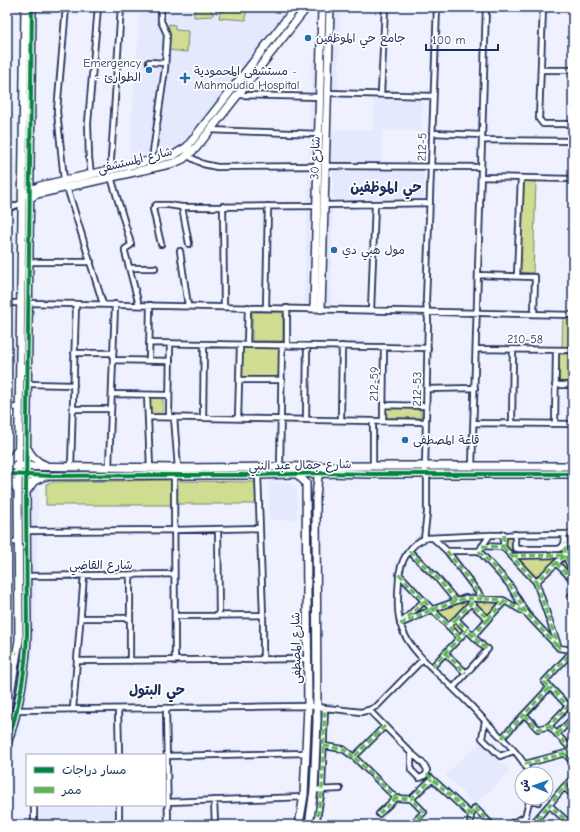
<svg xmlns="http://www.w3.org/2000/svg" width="580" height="832" font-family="'Comic Neue','Playpen Sans Arabic',sans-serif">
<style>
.built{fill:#e4e9fd}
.green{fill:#d0dc8f;stroke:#768676}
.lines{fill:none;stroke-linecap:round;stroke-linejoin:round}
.street-casing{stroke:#1b2f5e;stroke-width:8}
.secondary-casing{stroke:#1b2f5e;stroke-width:10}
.street{stroke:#fff;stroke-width:4.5}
.secondary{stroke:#fff;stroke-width:7}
.quiet{stroke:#58b947;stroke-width:3;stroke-dasharray:6 3;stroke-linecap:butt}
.cycleway-casing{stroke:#fff;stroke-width:6}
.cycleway{stroke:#00873e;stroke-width:4}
.poi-dot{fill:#1f6fb2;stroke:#fff;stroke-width:1.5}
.labels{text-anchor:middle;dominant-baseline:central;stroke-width:3.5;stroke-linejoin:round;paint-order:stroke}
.poi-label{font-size:12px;fill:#1b2f5e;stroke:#fff;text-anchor:start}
.street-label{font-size:12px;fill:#1b2f5e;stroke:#fff}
.quarter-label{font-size:14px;font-weight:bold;fill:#1b2f5e;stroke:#fff}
</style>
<rect width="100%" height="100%" fill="#eff2fe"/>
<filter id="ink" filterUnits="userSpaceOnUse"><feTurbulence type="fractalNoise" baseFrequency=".025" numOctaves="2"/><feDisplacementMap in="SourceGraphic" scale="8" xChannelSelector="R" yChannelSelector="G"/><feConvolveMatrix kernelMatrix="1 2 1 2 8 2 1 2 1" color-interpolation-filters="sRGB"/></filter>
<g filter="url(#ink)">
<path class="built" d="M140,7H289L181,149L129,158Z
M334,7H341L338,91L331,90Z
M312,59L316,60L309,306L304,305Z
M374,98L423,99L422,131L383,130L381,163L331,164L332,130H373Z
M424,170V198L333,199V171Z
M327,208H333L331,305H324Z
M268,481L289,482L295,486L297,491V520H269Z
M39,489L34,642L29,685L17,737L7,735V732L19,677L22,640L24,597L22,490Z
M7,546H15L16,598L12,649H7Z
M480,742L510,771L475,805L445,775Z
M117,805L118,825H39V808Z"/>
<path class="green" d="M194,7H208L213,12V16L194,17Z
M230,7H246V20L219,18L220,12H223Z
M169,24L175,25V30L188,31L187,52L168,50Z
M523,181L536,182L533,273H520Z
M252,312H283V341H252Z
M563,317L573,318V347H562Z
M242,348H280V378H242Z
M559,354H573V382H559Z
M149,396H163V416L149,415Z
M385,408H421V418H385Z
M172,480V505H46V484L51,482Z
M176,481L256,482L257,504H176Z
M504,534H515V548L563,547L573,572V580L556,563L536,582L503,547Z
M467,598L503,600L488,619L472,603L456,619L467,630L460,638L432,609L400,624L424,601L432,609Z"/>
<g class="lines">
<g class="street-casing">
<path id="street" d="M543,7L539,119L543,124H573
M149,62L165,63
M541,70H573
M328,93L433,96
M381,94L385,7
M238,95L320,97
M209,130L319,134
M432,133L482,135
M482,140L573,141
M188,156L203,164L217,167L318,166
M152,159L165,69L167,34L161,21V7
M325,166L481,167
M111,169V159L121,7
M91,174L89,158L88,123L98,7
M111,177L131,244V245L125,249V252L139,305
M481,177L573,179
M64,180L57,111L66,7
M67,187L103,304
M324,205L430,203
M223,206L224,306
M182,207L189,244
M7,209L22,203
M161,244L153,209L156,205H168L182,207L317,206
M180,251L188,306
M29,262H91
M129,268H155
M478,275L535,277L534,314
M517,276L521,178
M7,303H21
M29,303L573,315
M266,308L268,206
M371,310L375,204
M149,343L428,348
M247,345L248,307
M287,345V308
M476,349L573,350
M74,353H113
M113,360L170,361
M149,360L150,305
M239,380H282
M28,384L74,385
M555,385H573
M427,389L475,388
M112,394L169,395
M147,395L150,467
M383,405L426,406
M7,408L20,407
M73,409H111
M148,417L426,422
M169,417L170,343
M174,417L178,468
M203,418L204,344
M238,419L240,345
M306,420L307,346
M341,420L342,346
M383,421L384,347
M474,423L573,424
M512,423L513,349
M555,424L556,350
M71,466L76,304
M373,466V421
M109,467L115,304
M280,467L282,345
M472,467L486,7
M174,475L175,661
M258,475L263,615V660
M218,529L219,615
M27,531L174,530L260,528
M515,534V548L519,549H559C566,545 565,541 564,534
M433,538L447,551H479L490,535
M424,539L427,513V479L425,470L428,320L426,301L437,7
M7,542H19
M482,546L503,547L504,534
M503,547L536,582L565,555V543
M409,551L437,578L456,601
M447,551L483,599
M479,551L509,584L527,614L559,648L536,582
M512,556L565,555L573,572
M556,563L573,580
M399,574L424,601L403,621
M27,576L174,574
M573,594L570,597L573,600
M424,601L460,638
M175,616L263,615
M81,618H130
M456,619L471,603L488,619L473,636
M488,619L505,601
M400,624L431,610L465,598L503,600L526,613
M448,626L456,619L467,630
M559,648L573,650
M7,653H17
M445,653L466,673
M77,661L306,659
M130,661V575
M432,667L467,630L487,650
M453,688L488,649
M568,706L573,711
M166,708L168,825
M73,709L84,575
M118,709L119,755
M17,710L308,706L361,712L369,710L377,706L423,659
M369,710L411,753V770L419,778C438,773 418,759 411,753
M525,715L538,729L549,726L568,706L550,687
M485,721L482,738L500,756L514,751
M385,726L354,757L396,798L411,799L432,779
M549,726L573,751
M557,734L573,718
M502,738L550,687L544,682L572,652
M324,746L343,749L354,757
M565,754L573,762
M167,756L307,753
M525,764L573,751
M529,774C525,760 508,744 498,734C483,719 469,703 453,688C436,671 411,652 402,629C396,612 398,595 399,578C400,561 410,543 427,538L490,535L573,534
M431,778L471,815
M564,787L573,778
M314,790L340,789
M530,799L538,802
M214,800L215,825
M168,802L304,797
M119,805V825
M379,814L396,798
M416,820L420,825
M34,825V805
M316,825L322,789L325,708
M411,825L424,812L411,799
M470,825L471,815L475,808L492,825
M512,825V823L525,817
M523,825L530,798
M539,825L535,821L549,805
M571,825L549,805L564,787L573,795"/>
</g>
<g class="secondary-casing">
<path id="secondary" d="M28,193L34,189L40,186L174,155L187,147L296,7
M29,196L30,198L37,194L174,163L183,159L196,148L307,7
M314,308L322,7
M321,309L330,7
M27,448C31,456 36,462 45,465
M7,462L14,456L19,447
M7,466L178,468L373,466H573
M7,474L51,476L153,475H258L325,473L372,474H573
M297,474L306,483L308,706L304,795L299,825
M7,478L13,483L18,491
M26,492L34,481L45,476
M7,712L19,640L18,492L25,7
M7,744C19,708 26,671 27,633L26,492L32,7
M309,825L314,790L317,721L316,497L318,477L320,470"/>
</g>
<use href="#street" class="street"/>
<use href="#secondary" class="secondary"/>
<path class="quiet" d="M482,546L503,547L504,534
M503,547L536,582L565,555V543
M409,551L437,578L456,601
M447,551L483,599
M479,551L509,584L527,614L559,648L536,582
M512,556L565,555L573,572
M556,563L573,580
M399,574L424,601L405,620
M573,594L570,597L573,600
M424,601L460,638
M456,619L471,603L488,619L473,636
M488,619L505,601
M453,622L456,619L467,630
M400,624L431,610L465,598L503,600L526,613
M7,653H17
M445,653L466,673
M432,667L467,630L487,650
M7,669H15
M7,688H12
M525,715L538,729L549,726L568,706L550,687
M385,726L354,757L396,798L411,799L432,779
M549,726L573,751
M557,734L573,718
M502,738L550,687L544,682L572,652
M324,746L343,749L354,757
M565,754L573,762
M525,764L573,751
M427,774L471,815
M564,787L573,778
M379,814L396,798
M316,825L322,789L325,708
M411,825L424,812L411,799
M470,825L471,815L475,808L492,825
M539,825L535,821L549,805
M571,825L549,805L564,787L573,795"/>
<g class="cycleway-casing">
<path id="cycleway" d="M7,474L51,476L153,475H258L325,473L372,474H573
M7,744C19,708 26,671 27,633L26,492L32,7"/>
</g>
<use href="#cycleway" class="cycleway"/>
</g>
</g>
<g class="poi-dot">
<circle cx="308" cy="38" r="4"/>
<circle cx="149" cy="70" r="4"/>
<path d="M183 72h4v4h4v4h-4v4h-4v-4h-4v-4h4z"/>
<circle cx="334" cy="250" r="4"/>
<circle cx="405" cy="440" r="4"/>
</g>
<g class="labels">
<g class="poi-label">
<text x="316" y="38">جامع حي الموظفين</text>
<text x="141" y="63" text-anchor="end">Emergency<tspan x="141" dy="14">- الطوارئ</tspan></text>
<text x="194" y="71">مستشفى المحمودية -<tspan x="194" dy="14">Mahmoudia Hospital</tspan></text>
<text x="342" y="250">مول هبي دي</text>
<text x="413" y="440">قاعة المصطفى</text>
</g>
<g class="street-label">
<text transform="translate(422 147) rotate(-88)">212-5</text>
<text transform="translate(315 158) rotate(-88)">شارع 30</text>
<text transform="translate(135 160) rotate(-14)">شارع المستشفى</text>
<text transform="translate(525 339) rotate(1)">210-58</text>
<text transform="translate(374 384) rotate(-89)">212-59</text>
<text transform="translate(417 389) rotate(-89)">212-53</text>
<text transform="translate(300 465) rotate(-1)">شارع جمال عبد النبي</text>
<text x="101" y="565">شارع القاضي</text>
<text transform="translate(296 648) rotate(-91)">شارع المصطفى</text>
</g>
<g class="quarter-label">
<text x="386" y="187">حي الموظفين</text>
<text x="157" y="690">حي البتول</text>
</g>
</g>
<rect width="580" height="832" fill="none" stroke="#fff" stroke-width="24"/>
<rect x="12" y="12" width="556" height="808" fill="none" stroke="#1b2f5e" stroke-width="1.5" filter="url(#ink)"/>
<rect x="26" y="754" width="140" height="52" fill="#ffffff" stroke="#a4acbf"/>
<rect x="34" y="767" width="20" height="6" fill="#00873e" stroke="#a4acbf"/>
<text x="62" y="774" font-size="12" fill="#1b2f5e">مسار دراجات</text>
<rect x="34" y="787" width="20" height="6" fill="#58b947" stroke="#a4acbf"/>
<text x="62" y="794" font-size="12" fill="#1b2f5e">ممر</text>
<g transform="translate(534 786) rotate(272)"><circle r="19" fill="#ffffff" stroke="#a4acbf"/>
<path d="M0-3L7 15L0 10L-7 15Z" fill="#1f6fb2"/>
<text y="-6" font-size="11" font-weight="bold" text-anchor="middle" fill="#1b2f5e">ش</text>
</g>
<path d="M426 44v6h72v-6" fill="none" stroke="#1b2f5e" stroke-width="2"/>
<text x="432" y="44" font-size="12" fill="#1b2f5e" stroke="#ffffff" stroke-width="3" paint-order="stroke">100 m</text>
</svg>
